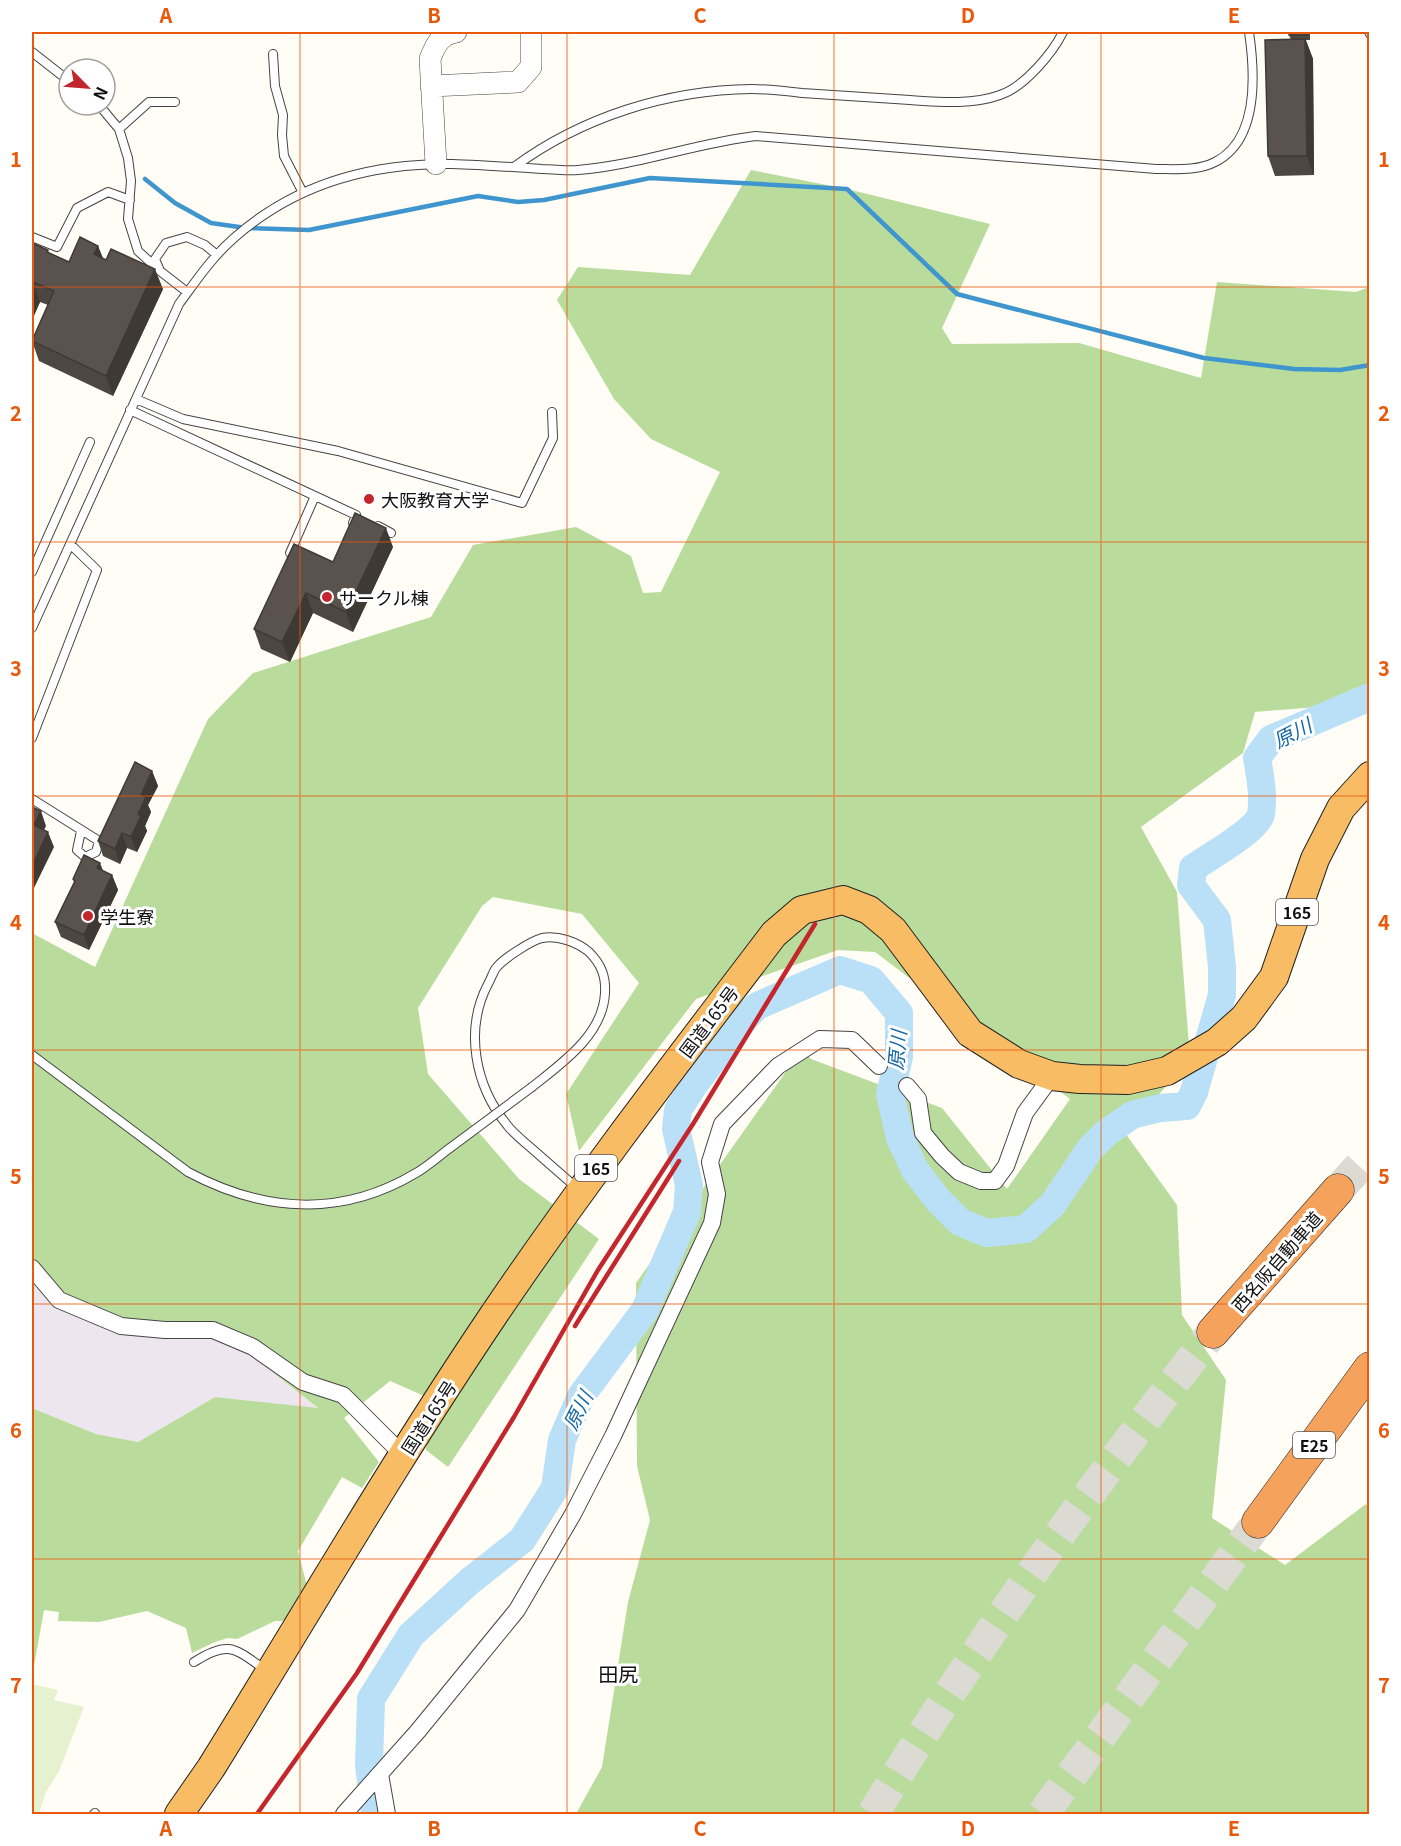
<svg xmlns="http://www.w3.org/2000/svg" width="1401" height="1846" font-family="Georgia,'Noto Sans JP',serif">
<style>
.industrial{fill:#eee6ef}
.forest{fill:#b9dc9c}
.pitch{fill:#e6f2cf}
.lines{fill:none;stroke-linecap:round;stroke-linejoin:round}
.stream{stroke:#3f96cf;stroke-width:4.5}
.river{stroke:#b9e0f7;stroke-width:28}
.motorway-tunnel{stroke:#dbdad3;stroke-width:32;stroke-dasharray:32 16;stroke-linecap:butt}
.service-casing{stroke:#444;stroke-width:10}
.minor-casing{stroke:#444;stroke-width:18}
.tertiary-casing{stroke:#444;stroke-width:22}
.trunk-casing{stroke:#222;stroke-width:30}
.motorway-casing{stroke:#222;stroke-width:33}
.service{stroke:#fff;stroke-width:8}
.minor{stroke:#fff;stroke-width:16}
.tertiary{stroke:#fff;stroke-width:21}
.trunk{stroke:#f7bc64;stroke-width:28}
.motorway{stroke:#f5a25d;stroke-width:32}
.rail{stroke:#c4262e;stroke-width:4.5}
.service-bridge-casing{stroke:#444;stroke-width:10;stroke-linecap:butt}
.service-bridge{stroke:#fff;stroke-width:8}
.wall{fill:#4d4742}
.shaded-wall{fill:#3f3936}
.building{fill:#5a524d;stroke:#3f3936;stroke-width:1.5}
.grid{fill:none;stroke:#e8590c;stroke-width:1.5;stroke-opacity:0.55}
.poi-dot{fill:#c4262e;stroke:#fff;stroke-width:2}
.labels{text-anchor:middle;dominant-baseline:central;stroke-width:6;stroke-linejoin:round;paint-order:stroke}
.shield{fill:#fff;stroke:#585858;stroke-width:1.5}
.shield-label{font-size:16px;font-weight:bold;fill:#111}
.poi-label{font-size:18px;fill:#111;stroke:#fff;text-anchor:start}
.street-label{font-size:18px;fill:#111;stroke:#fff}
.water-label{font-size:20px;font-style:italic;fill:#1768a6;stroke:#fff}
.neighbourhood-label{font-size:20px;fill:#111;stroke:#fff}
.neatline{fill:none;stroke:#e8590c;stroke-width:2}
.grid-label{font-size:20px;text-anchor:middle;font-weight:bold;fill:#e8590c}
</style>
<rect width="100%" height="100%" fill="#fffdf5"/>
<path class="industrial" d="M32,1268L224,1334L319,1409L215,1397L138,1442L96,1434L32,1408Z"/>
<path class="forest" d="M751,170L847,189L990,224L942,328L952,344L1079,343L1201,378L1217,282L1356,292L1369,287V685L1329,706L1255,712L1243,753L1141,827L1177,892L1190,1059L1125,1133L1177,1205L1182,1315L1226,1380L1212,1518L1285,1565L1366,1504L1369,1507V1814H576L602,1767L628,1602L650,1520L637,1466L636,1283L802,1049L811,1059L942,1108L1007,1189L1070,1099L875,952L838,950L696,999L579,1151L566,1094L639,983L582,914L493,897L482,906L418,1008L428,1074L519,1179L599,1239L448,1467L426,1450L429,1398L390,1381L344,1418L379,1462L362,1488L342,1477L298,1551L307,1586L289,1617L282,1621H275L237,1639L228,1638L215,1642L192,1653L186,1628L147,1611L99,1622L58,1621L59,1612L44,1610L32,1677V1408L96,1434L138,1442L215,1397L318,1408L224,1334L165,1330L68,1304L32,1268V933L95,967L208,719L253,673L431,617L473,545L576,527L631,556L643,593L661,592L720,472L651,439L614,399L557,300L578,267L690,275Z"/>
<path class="pitch" d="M32,1684L58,1690L54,1700L84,1707L59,1771L46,1792L39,1813L32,1812Z"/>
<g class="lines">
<path class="stream" d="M145,179L175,203L211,223L246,228L309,230L478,196L518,202L544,200L650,178L847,189L957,294L1204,358L1294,369L1340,370L1370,365"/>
<path class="river" d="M375,1814L369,1765L371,1699L411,1635L470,1581L522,1540L555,1488L562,1440L581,1396L645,1310L687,1212L689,1185L676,1129L678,1110L696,1082L746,1017L757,1006L840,970L871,980L899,1013V1057L890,1094L900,1138L915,1170L938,1200L960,1222L987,1233L1026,1229L1053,1204L1090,1149L1106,1133L1132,1115L1160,1108L1187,1106L1194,1092L1222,995V967L1217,920L1191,885L1193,868C1207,858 1259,829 1261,814C1264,796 1260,775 1257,758L1271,739L1370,697"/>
<path class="motorway-tunnel" d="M1338,1190L1370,1155
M873,1814C975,1646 1091,1487 1213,1332
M1043,1814L1258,1522"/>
<g class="service-casing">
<path id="service" d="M1369,32L1370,34
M32,52L69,81
M273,54L275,86L283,115L282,135L284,156L303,193
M99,105L119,129
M514,167C582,117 667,90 752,89C768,89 785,91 802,93C838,95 874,98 910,100C940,102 972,105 1000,95C1024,87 1052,54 1063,32
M32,237L57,247L77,208L108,192L130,200
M160,271L138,251L128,219L131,181L128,158L119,129L149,102H175
M187,292L160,271L155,259L166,243L187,237L205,245L217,255
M136,399L183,419L338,451L522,503L553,438L552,412
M130,410L356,515L353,523
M378,526L391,533
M290,553L315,496
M32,572L90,442
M32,628L179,304C196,281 212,257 234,238C296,183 370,163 452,164C482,165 512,167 542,169C554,169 567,171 578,170C639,165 696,143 756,136L1156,169C1175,169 1198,171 1215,162C1259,140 1255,73 1249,32
M32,738L97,570L70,544
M32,799L99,841L96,852L85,857L77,850L81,831
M32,1055L188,1172C263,1212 341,1218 416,1173C428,1166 439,1156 450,1148
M532,1087C562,1063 603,1035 605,993C606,976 601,964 589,952C577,942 558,935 542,938C531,941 504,958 496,968C493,972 491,979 488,984C464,1030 475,1086 507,1125C513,1133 522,1140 530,1147C546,1161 562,1175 578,1189
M194,1662C230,1639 235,1649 267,1671
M94,1814L95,1813"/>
</g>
<g class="minor-casing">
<path id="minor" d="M907,1086L918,1099L923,1133L942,1156L959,1172L981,1181H995L1006,1166L1025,1113L1052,1076
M32,1268L59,1300L121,1326L165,1330H213L253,1347L303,1382L343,1395L403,1455
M380,1774L387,1814
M344,1814L418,1731L517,1610L573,1514L613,1436L712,1223L717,1194L710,1162L722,1124L778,1066L820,1039L852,1040L879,1066"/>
</g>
<g class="tertiary-casing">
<path id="tertiary" d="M431,86L518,82L531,67V32
M436,164L430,59C435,46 440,34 456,32"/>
</g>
<g class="trunk-casing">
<path id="trunk" d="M179,1814L211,1768C305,1616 395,1461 495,1313C583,1183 679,1059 774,934L802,910L843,900L869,910L893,930L970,1033L1019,1064L1052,1076L1080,1079L1128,1080L1167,1071L1217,1042L1244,1018L1274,977L1315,859L1341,808L1370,776"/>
</g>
<g class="motorway-casing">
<path id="motorway" d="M1213,1332L1338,1190
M1258,1522L1370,1368"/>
</g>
<use href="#service" class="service"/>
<use href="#minor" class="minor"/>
<use href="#tertiary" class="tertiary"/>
<use href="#trunk" class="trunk"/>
<use href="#motorway" class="motorway"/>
<path class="rail" d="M575,1326L679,1161
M257,1814L357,1673L514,1417L598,1270L693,1124L815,924"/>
<g class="service-bridge-casing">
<path id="service-bridge" d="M450,1148L532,1087"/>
</g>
<use href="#service-bridge" class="service-bridge"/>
</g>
<path class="wall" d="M1310,32V40H1306L1313,59L1314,175L1275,176L1268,156L1291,40L1289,35Z
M32,243L48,250L49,253L69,262L98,246L103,258L163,289L113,396L39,361L32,341L48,305L40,302L32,320Z
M393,547L353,632L313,613L290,662L261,649L254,629L333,562Z
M152,771L158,786L148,805L151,812L145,826L147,831L137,852L127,848L120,864L103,856L98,841Z
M103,871L112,875L118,890L89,950L61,937L55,922L74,882L73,879Z"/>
<path class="shaded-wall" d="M1305,39L1313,59L1314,175L1307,156Z
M98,246L105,265L94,254Z
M155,269L163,289L113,396L106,376Z
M33,282L40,302L32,320V285Z
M386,528L393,547L353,632L346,612Z
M306,593L313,613L290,662L282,642Z
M152,771L158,786L148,805L151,812L145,826L147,831L137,852L131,837L138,814L141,795Z
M41,811L46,826L39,840L34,825Z
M48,832L54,847L32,892V866Z
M122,833L127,848L120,864L115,849Z
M100,863L106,878L97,868Z
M112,875L118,890L89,950L84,935Z"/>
<path class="building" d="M1289,32H1308V35H1289Z
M1305,39L1307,156H1268L1265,40Z
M80,237L98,246L94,254L106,260L111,249L155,269L106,376L32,341L54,291L33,282L32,285V243L48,250L47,252L69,262Z
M355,513L386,528L346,612L306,593L282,642L254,629L294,544L333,562Z
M135,762L152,771L141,795L146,797L138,814L141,816L131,837L122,833L115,849L98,841Z
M32,807L41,811L34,825L48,832L32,866Z
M84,855L100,863L97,868L112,875L84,935L55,922L75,881L73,879Z"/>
<path class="grid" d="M300,32V1814M567,32V1814M834,32V1814M1101,32V1814M32,287H1370M32,542H1370M32,796H1370M32,1050H1370M32,1304H1370M32,1559H1370"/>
<g class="poi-dot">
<circle cx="369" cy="499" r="6"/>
<circle cx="327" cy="597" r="6"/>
<circle cx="88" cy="916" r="6"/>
</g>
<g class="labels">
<g class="shield">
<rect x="1276" y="899" width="42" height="26" rx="4.5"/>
<rect x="575" y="1155" width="42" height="26" rx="4.5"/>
<rect x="1293" y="1432" width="42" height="26" rx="4.5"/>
</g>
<g class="shield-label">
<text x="1297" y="912">165</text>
<text x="596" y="1168">165</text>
<text x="1314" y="1445">E25</text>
</g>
<g class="poi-label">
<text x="381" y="499">大阪教育大学</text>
<text x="339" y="597">サークル棟</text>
<text x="100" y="916">学生寮</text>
</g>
<g class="street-label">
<text transform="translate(708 1021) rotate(-53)">国道165号</text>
<text transform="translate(1276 1261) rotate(-49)">西名阪自動車道</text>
<text transform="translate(428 1417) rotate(-57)">国道165号</text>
</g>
<g class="water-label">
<text transform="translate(1292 732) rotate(-27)">原川</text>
<text transform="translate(896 1050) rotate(-85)">原川</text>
<text transform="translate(577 1410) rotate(-63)">原川</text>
</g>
<g class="neighbourhood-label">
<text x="618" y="1673">田尻</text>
</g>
</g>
<rect width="1401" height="1846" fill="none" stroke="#ffffff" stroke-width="66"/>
<g transform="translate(87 87) rotate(115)"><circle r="28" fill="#ffffff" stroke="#a0a0a0" stroke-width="1.5"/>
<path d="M0-4.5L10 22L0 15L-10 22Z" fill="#c4262e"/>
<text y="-9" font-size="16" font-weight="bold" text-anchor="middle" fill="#111111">N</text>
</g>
<rect x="33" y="33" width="1335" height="1780" class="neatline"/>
<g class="grid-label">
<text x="166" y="23">A</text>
<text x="434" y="23">B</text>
<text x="700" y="23">C</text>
<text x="968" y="23">D</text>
<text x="1234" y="23">E</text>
<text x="16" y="167">1</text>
<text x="1384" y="167">1</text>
<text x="16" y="421">2</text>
<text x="1384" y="421">2</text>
<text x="16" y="676">3</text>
<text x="1384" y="676">3</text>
<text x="16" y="930">4</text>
<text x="1384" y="930">4</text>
<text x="16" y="1184">5</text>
<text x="1384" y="1184">5</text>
<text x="16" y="1438">6</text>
<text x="1384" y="1438">6</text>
<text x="16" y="1693">7</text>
<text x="1384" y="1693">7</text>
<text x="166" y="1836">A</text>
<text x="434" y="1836">B</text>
<text x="700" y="1836">C</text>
<text x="968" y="1836">D</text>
<text x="1234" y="1836">E</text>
</g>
</svg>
